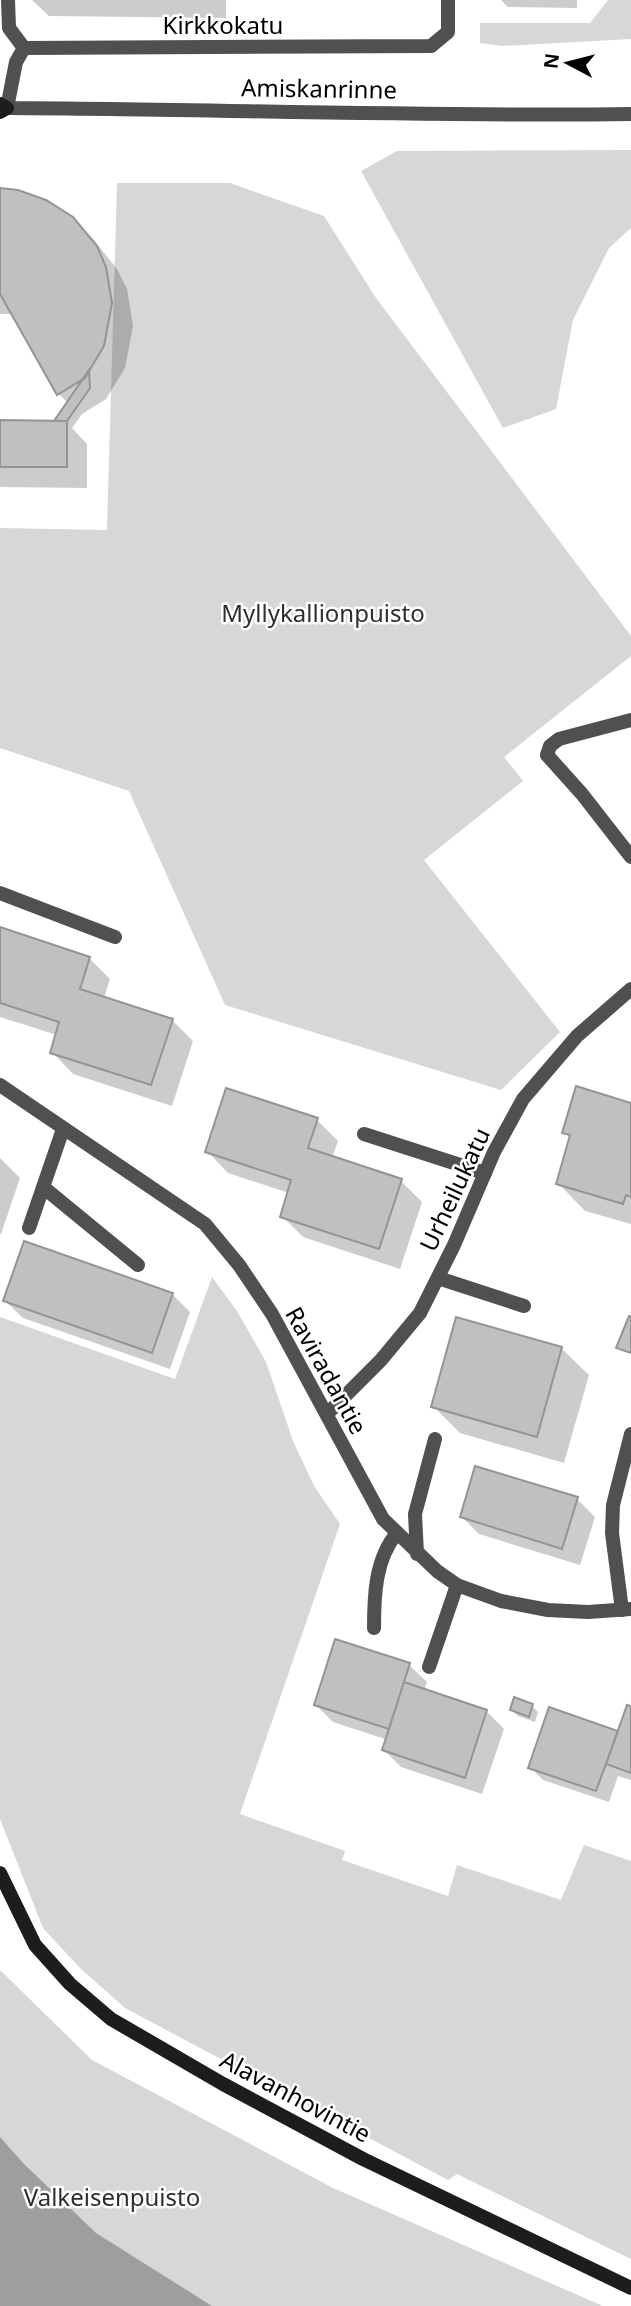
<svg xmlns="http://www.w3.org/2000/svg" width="631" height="2306" font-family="'Noto Sans',sans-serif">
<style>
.green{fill:#d7d7d7}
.water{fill:#9e9e9e}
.shadow{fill:#0003}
.building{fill:#c0c0c0;stroke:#949494;stroke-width:2}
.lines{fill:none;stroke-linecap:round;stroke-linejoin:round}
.lane{stroke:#505050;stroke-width:14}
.street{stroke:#505050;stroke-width:14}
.secondary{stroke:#1d1d1d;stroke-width:14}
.labels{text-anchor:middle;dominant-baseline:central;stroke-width:5;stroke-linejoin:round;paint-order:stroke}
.street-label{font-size:24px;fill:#000;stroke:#fff}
.park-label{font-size:24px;fill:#2e2e2e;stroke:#fff}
</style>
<rect width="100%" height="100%" fill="#fff"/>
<path class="green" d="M608,0H631V39L502,46L480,43V23H590Z
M631,150V228L609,248L573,320L556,409L503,428L361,171L397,151Z
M117,183H230L324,216L376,298L631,636V656L504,757L523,781L424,860L560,1032L501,1090L225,1005L129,791L0,748V528L107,530Z
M212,1277L237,1311L266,1362L293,1441L314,1486L340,1524L240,1814L345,1851L342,1860L448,1896L457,1865L561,1900L584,1845L631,1861V2259L457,2174L448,2180L125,2008L80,1968L43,1928L0,1819V1317L175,1379Z
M0,1970L92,2060L333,2188L603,2306H0Z"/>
<path class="water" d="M0,2137L24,2164L96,2233L212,2306H0Z"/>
<path class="shadow" d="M32,0H226V18L49,16Z
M501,0H577V8L508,7Z
M0,190L72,218L94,240L117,269L127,289L133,326L125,368L106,399L82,414L72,428L87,444V488L0,487V422H58L68,403L59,394L14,314H0Z
M0,929L89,958L110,979L104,998L172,1020L193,1041L172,1106L73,1074L52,1052L57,1035L0,1017Z
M631,1104V1224L585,1211L558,1183L571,1139L564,1132Z
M317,1120L338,1141L332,1158L401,1181L422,1202L400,1269L303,1237L282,1216L289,1193L228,1173L207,1151Z
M0,1158L20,1178L1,1234H0Z
M172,1294L190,1312L170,1369L23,1318L5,1301Z
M561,1348L589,1375L564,1463L460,1433L433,1406Z
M577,1499L595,1517L580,1565L479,1534L462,1517Z
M409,1665L427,1682L424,1691L486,1711L504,1729L482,1794L401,1767L384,1750L388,1740L333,1722L316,1705Z
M532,1706L538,1712L535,1722L518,1716L512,1710Z
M631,1708V1780L618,1776L609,1802L543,1780L530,1767L619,1733Z"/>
<path class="building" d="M0,188L18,190L46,200L73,217L97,246L106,267L112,303L104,346L85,378L57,395L0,294Z
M89,370L90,388L67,421H54Z
M0,420L67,421V467H0Z
M0,927L90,957L80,989L173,1019L151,1085L50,1053L59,1022L0,1003Z
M576,1086L631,1103V1197L626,1195L623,1204L556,1184L570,1135L562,1133Z
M226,1088L318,1118L308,1148L402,1179L379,1249L280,1217L291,1180L205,1152Z
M24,1241L173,1293L152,1353L3,1301Z
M629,1316H631V1353L616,1348Z
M456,1317L562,1347L537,1437L431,1407Z
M475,1466L578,1497L562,1549L460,1517Z
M335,1639L410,1663L389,1729L314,1705Z
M404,1682L487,1710L465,1778L382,1750Z
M514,1697L533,1704L529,1717L510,1710Z
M627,1705L631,1706V1773L606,1764Z
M549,1707L618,1731L596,1791L528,1768Z"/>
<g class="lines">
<path class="lane" d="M8,0L9,28L24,48
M631,720L559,739L550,746L547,755L582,794L631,857
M0,893L115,937
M364,1134L485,1173
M43,1187L138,1265
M29,1228L63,1129
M438,1278L524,1306
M417,1554L415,1514L435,1439
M622,1610L612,1533L613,1505L631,1434
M374,1628C374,1596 375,1559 397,1533
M429,1667L457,1585"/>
<path class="street" d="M448,0V32L431,46L24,48L16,62L7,108C215,109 423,117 631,114
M0,1085L205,1224L239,1265L272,1314L383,1519L437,1571L457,1585L501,1601L548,1610L588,1612L631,1609
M327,1414L381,1360L420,1313L454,1245L494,1152L523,1099L577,1036L631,989"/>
<path class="secondary" d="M0,104L7,108L0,112
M0,1873L35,1945L70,1984L111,2019L223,2084L363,2159L631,2288"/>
</g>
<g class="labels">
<g class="street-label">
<text x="223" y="24">Kirkkokatu</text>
<text transform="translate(319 88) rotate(1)">Amiskanrinne</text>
<text transform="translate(454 1189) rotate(-65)">Urheilukatu</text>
<text transform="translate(327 1370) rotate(61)">Raviradantie</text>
<text transform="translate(296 2096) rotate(28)">Alavanhovintie</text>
</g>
<g class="park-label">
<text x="323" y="612">Myllykallionpuisto</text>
<text x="112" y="2196">Valkeisenpuisto</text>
</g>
</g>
<g transform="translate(568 63) rotate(277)" stroke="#ffffff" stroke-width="5" paint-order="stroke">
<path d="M0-5L12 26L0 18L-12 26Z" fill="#000000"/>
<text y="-10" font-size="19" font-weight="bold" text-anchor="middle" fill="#000000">N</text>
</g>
</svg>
